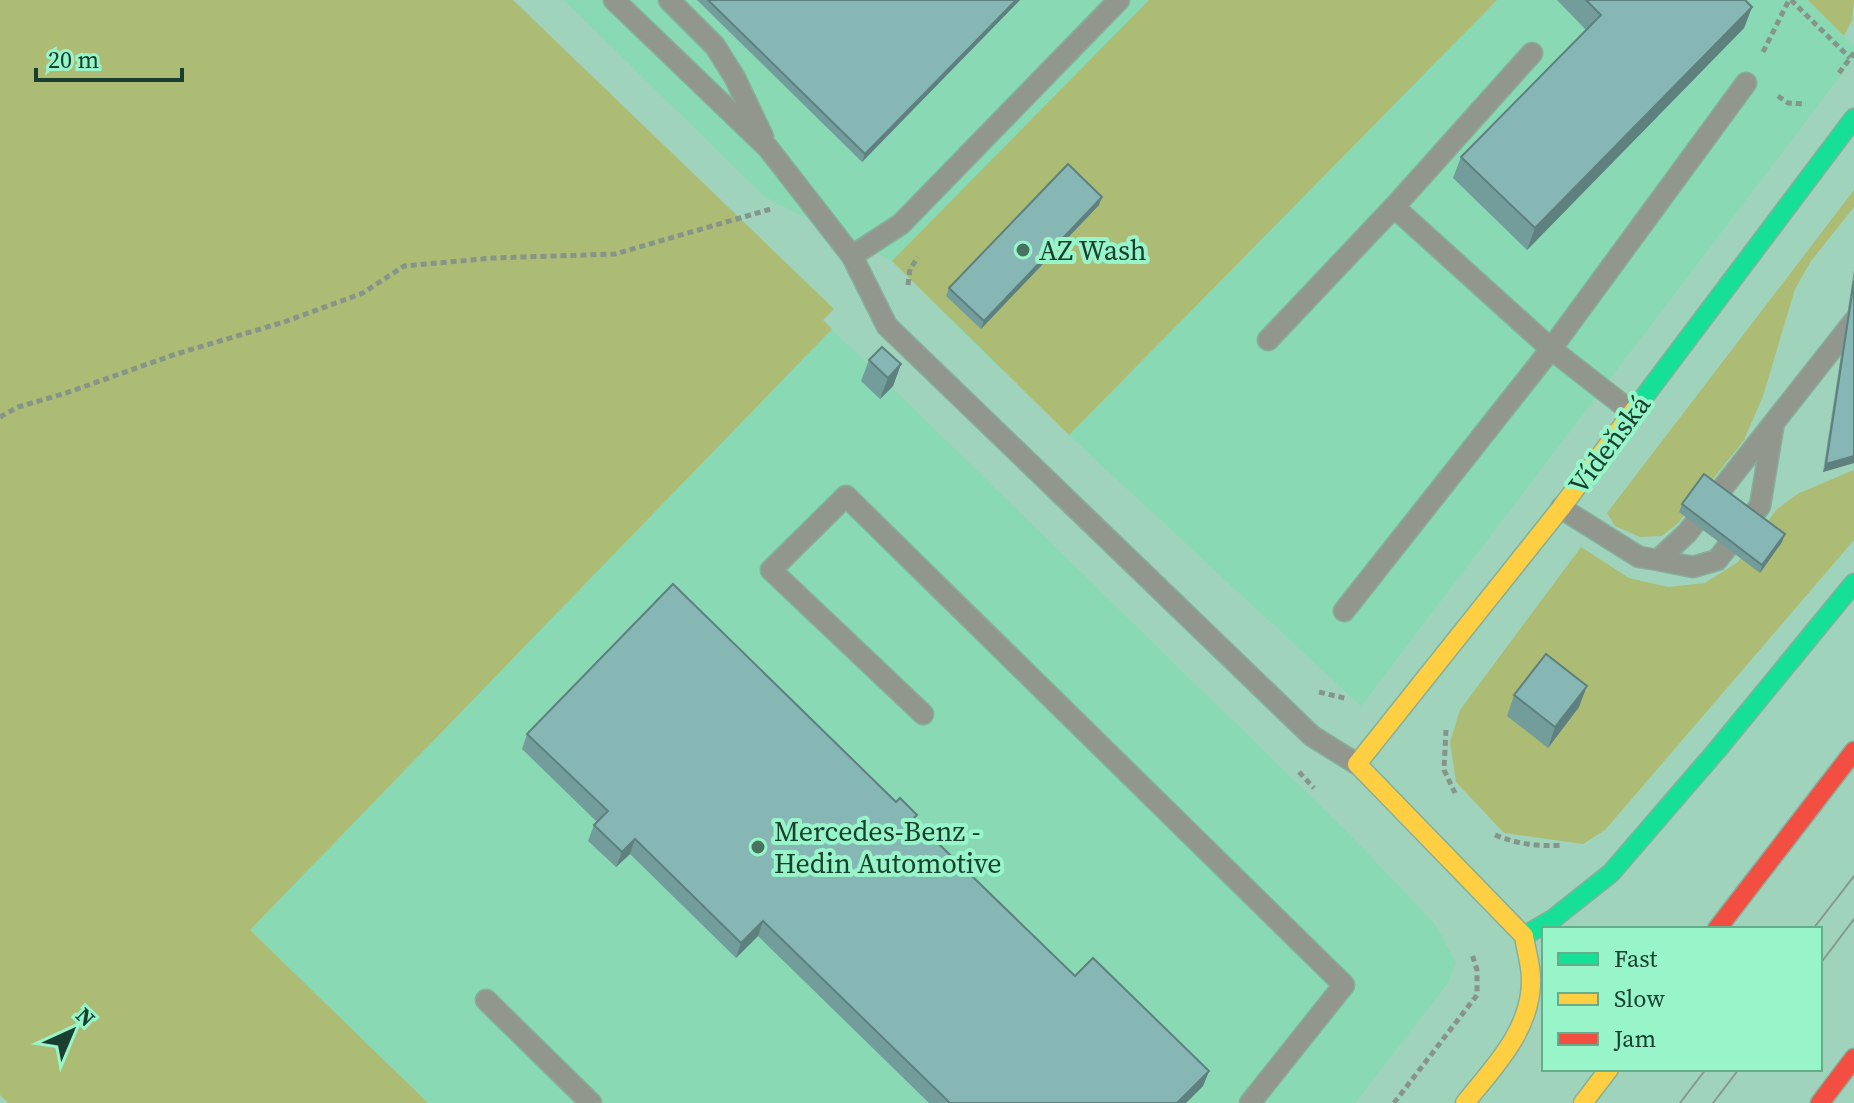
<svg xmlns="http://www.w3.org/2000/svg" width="1854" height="1103" font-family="'Source Serif 4',serif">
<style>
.built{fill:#89d9b4}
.green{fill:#acbc74}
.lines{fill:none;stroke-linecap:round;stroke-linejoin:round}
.lane-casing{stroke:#86af9b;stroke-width:23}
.fast-casing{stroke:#86af9b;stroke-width:21}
.slow-casing{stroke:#86af9b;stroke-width:21}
.jam-casing{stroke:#86af9b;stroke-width:21}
.path{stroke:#869489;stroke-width:5;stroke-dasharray:6 4;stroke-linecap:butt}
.lane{stroke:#92978d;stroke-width:20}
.fast{stroke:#16e098;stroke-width:18}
.slow{stroke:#ffcf43;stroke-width:18}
.jam{stroke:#f24e42;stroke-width:18}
.tram{stroke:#869a8c;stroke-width:2}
.wall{fill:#739d9b}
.shaded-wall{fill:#5e807e}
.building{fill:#86b7b4;stroke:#5e807e;stroke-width:2}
.poi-dot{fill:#487360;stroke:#98f5c9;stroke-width:3}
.labels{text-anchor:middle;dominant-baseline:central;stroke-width:8;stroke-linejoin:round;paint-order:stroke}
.poi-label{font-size:28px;fill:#19402f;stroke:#98f5c9;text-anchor:start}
.street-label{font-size:28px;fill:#19402f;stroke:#98f5c9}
</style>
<rect width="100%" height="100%" fill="#a0d3bb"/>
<path class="built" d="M564,0H1149L1106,44L1003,371L892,261L765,197Z
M1497,0H1808L1854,46V58L1361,706L1069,435Z
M832,329L1352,837L1435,924L1456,963L1448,983L1355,1103H428L250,930Z"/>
<path class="green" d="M0,0H513L834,309L823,320L832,329L250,930L428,1103H8L0,1095Z
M1149,0H1497L1069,435L892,261Z
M1808,0H1854L1852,20L1844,36Z
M1854,190V207L1811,261L1795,289L1763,396L1744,440L1678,523L1662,536L1640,537L1615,526L1607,513Z
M1854,470V540L1605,830L1583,844L1504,833L1456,782L1450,742L1460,710L1581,547L1629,578L1668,587L1705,583L1738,562L1777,509L1799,493Z"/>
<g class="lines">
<g class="lane-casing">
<path id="lane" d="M614,0L768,148L852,256
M669,0L715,46L735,78L763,137
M1119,0L901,224L852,256L887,326L1312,736L1357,764
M1394,207L1551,349L1633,413
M1268,340L1394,207L1532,53
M1561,508L1639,557L1658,560L1687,533L1854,321
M1658,560L1693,567L1717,560L1760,506L1773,428
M1344,611L1551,349L1746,83
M923,714L771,570L846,496L1344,985L1250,1103
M486,1000L591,1103"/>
</g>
<g class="fast-casing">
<path id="fast" d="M1635,409L1854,118
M1524,936L1553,919L1611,873L1717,750L1854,583"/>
</g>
<g class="slow-casing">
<path id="slow" d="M1524,936L1357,764L1561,508L1635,409
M1465,1103C1494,1067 1532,1029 1531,979C1531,965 1526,950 1524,936
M1583,1103L1609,1069"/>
</g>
<g class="jam-casing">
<path id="jam" d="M1717,929L1854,751
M1820,1103L1854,1058"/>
</g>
<path class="path" d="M1791,0L1850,58
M1763,52L1789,0
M1839,73L1854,53
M1778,96L1788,103L1806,104
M908,285L910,269L918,257
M0,417L18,407L66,393L176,354L284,322L363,293L404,266L493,258L615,254L771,209
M1319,692L1348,699
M1446,730L1444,770L1455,793
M1299,772L1314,788
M1495,835C1518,844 1538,847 1563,845
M1394,1103L1477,995V970L1472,954"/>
<use href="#lane" class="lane"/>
<use href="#fast" class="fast"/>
<use href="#slow" class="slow"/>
<use href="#jam" class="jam"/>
<path class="tram" d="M1813,929L1854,876
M1820,964L1854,919
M1680,1103L1706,1069
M1713,1103L1739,1069"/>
</g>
<path class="wall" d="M697,0H1020L862,162Z
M1557,0H1745L1752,7L1744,28L1527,250L1453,178L1461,157L1586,30Z
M1099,205L981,329L946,296L949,288Z
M1854,270V463L1823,472Z
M869,360L901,364L893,386L880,399L861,381Z
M1682,504L1782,542L1760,573L1679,512Z
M1514,695L1579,707L1548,748L1507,716Z
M527,734L896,802L917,815L915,821L1075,976L1209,1071L1203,1086L1186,1103H929L758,936L736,958L630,854L616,867L588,841L594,825L597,822L522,749Z"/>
<path class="shaded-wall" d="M1016,0H1020L862,162L865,154Z
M1752,7L1744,28L1527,250L1535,228Z
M1102,197L1099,205L981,329L984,321Z
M901,364L893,386L880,399L888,378Z
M1854,456V463L1823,472L1826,464Z
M1785,534L1782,542L1760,573L1762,565Z
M1587,686L1579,707L1548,748L1555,727Z
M635,839L630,854L616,867L622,852Z
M763,921L758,936L736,958L741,943Z
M1209,1071L1203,1086L1186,1103H1177Z"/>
<path class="building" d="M708,0H1016L865,154Z
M1586,0H1745L1752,7L1535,228L1461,157L1601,15Z
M1068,164L1102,197L984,321L949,288Z
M1854,281V456L1826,464Z
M882,347L901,364L888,378L869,360Z
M1704,474L1785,534L1762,565L1682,504Z
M673,584L896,802L900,798L917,815L913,819L1075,976L1093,958L1209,1071L1177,1103H950L763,921L741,943L635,839L622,852L594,825L608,811L527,734Z
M1546,654L1587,686L1555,727L1514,695Z"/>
<g class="poi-dot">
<circle cx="1023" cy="250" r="8"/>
<circle cx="758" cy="847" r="8"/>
</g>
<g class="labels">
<g class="poi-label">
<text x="1039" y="250">AZ Wash</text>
<text x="774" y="831">Mercedes-Benz -<tspan x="774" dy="32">Hedin Automotive</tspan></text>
</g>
<g class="street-label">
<text transform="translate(1609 444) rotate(-53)">Vídeňská</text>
</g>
</g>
<rect x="1542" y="927" width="280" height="144" fill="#98f5c9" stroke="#65ad8b" stroke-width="2"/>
<rect x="1558" y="953" width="40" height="12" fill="#16e098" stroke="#65ad8b" stroke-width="2"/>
<text x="1614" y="967" font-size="24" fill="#19402f">Fast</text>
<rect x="1558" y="993" width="40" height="12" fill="#ffcf43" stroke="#65ad8b" stroke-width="2"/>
<text x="1614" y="1007" font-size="24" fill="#19402f">Slow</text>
<rect x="1558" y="1033" width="40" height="12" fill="#f24e42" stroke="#65ad8b" stroke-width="2"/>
<text x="1614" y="1047" font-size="24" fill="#19402f">Jam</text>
<g transform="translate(72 1031) rotate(44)" stroke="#98f5c9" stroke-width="6" paint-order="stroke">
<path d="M0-6L14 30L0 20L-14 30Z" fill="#19402f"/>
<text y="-12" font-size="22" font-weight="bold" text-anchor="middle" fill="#19402f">N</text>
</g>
<path d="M36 68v12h146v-12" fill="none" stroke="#19402f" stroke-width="4"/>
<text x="48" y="68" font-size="24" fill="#19402f" stroke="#98f5c9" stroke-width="6" paint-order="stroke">20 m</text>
</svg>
